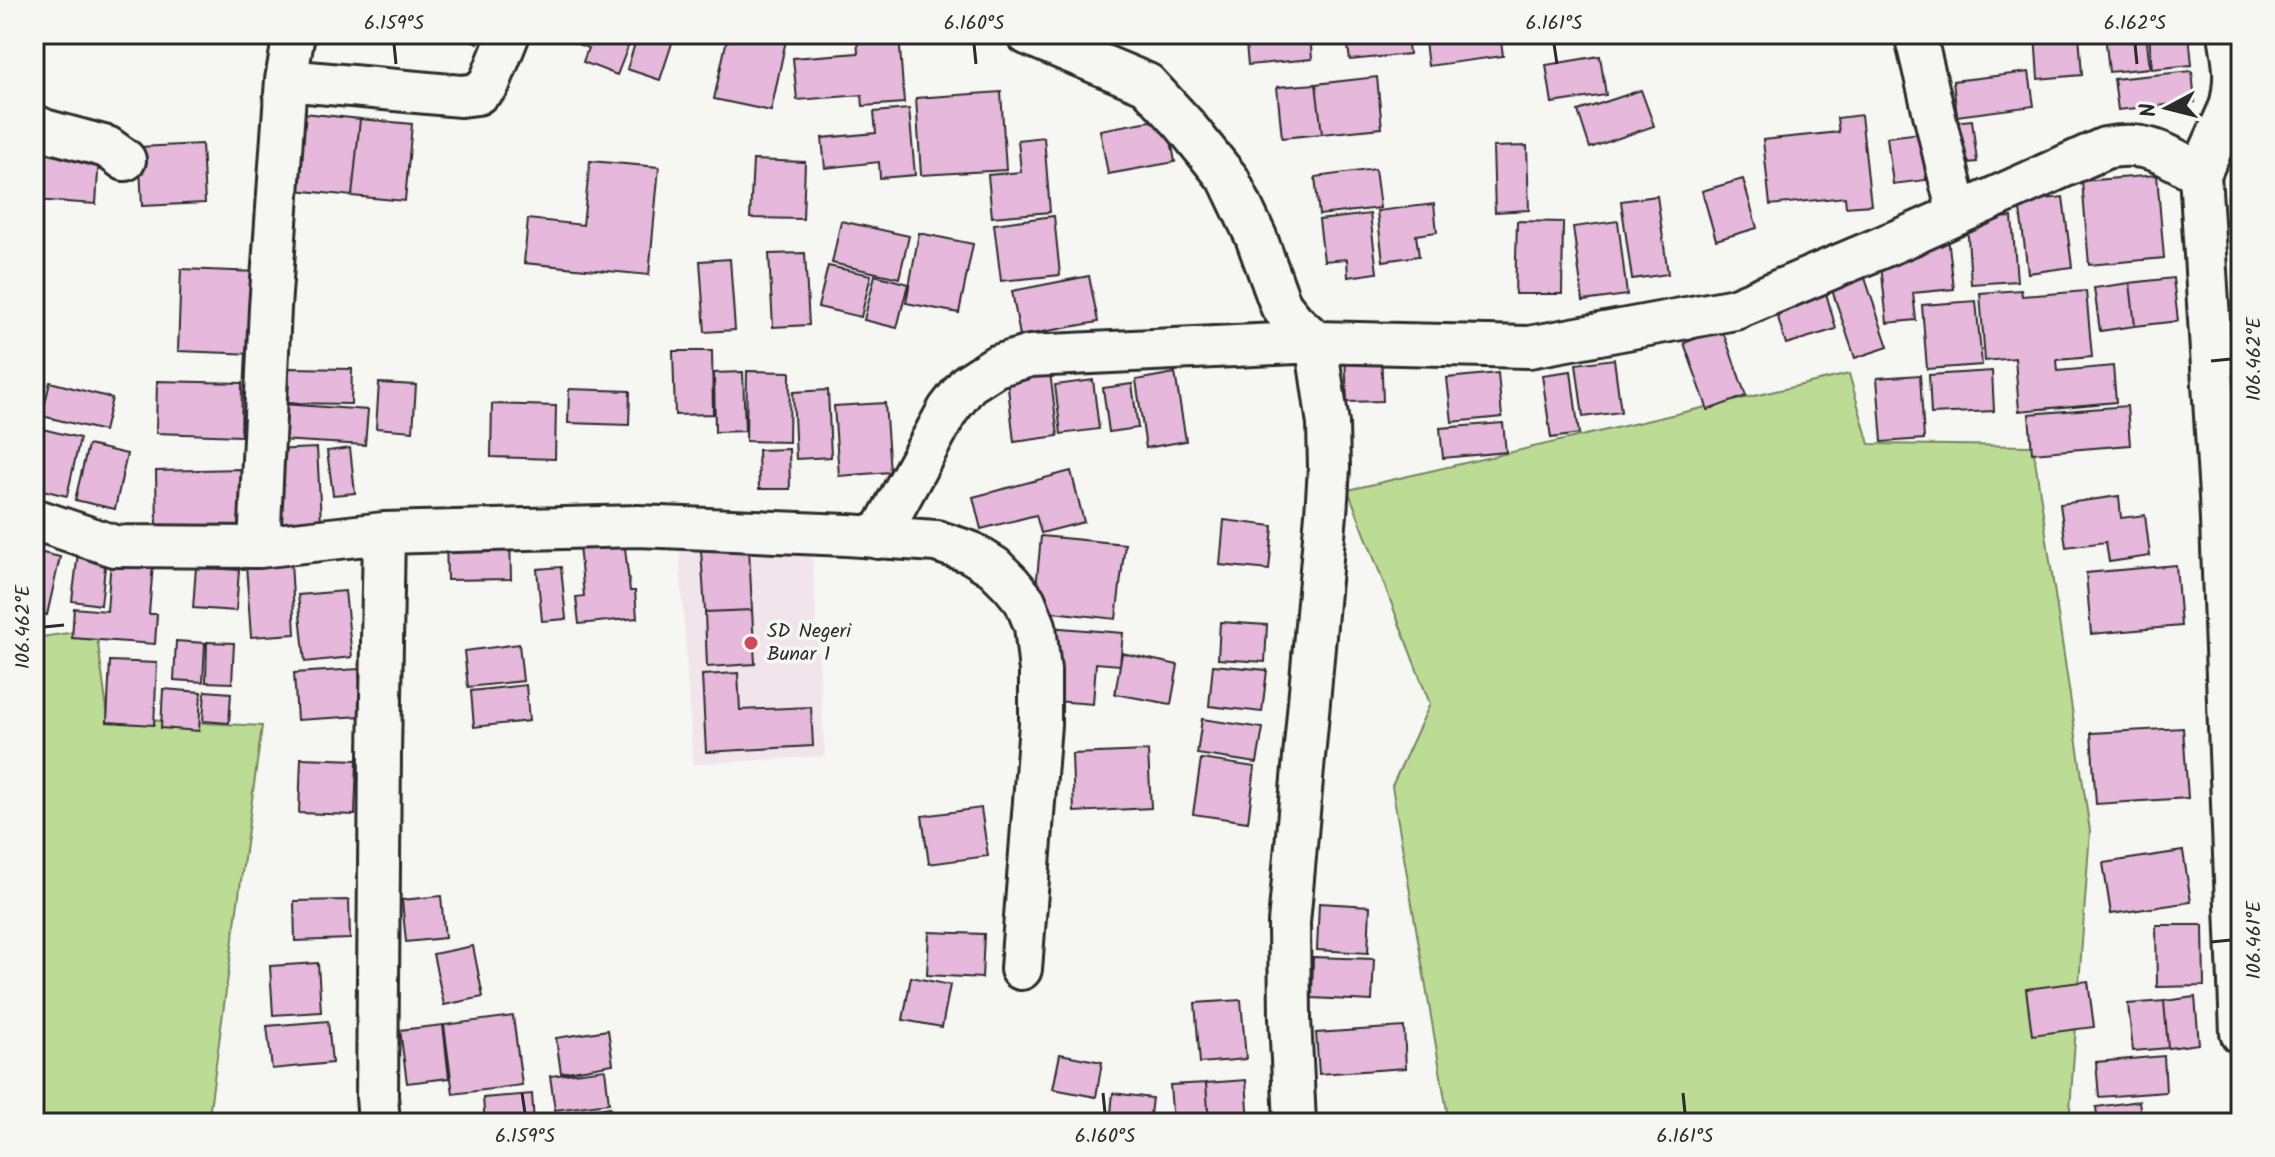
<svg xmlns="http://www.w3.org/2000/svg" width="2275" height="1157" font-family="Kalam,sans-serif">
<style>
.built{fill:#f1e4eb}
.green{fill:#bcdc95;stroke:#748460;stroke-width:2}
.building{fill:#e6b9dc;stroke:#2b2b2b;stroke-width:2}
.lines{fill:none;stroke-linecap:round;stroke-linejoin:round}
.street-casing{stroke:#2b2b2b;stroke-width:46}
.street{stroke:#f6f6f2;stroke-width:40}
.ticks{fill:none;stroke:#2b2b2b;stroke-width:3}
.poi-dot{fill:#d1495b;stroke:#f6f6f2;stroke-width:3}
.labels{text-anchor:middle;dominant-baseline:central;stroke-width:7;stroke-linejoin:round;paint-order:stroke}
.poi-label{font-size:20px;fill:#2b2b2b;stroke:#f6f6f2;text-anchor:start}
.neatline{fill:none;stroke:#2b2b2b;stroke-width:3}
.ticks-label{font-size:20px;text-anchor:middle;fill:#2b2b2b}
</style>
<rect width="100%" height="100%" fill="#f6f6f2"/>
<filter id="ink" filterUnits="userSpaceOnUse"><feTurbulence type="fractalNoise" baseFrequency=".0125" numOctaves="2"/><feDisplacementMap in="SourceGraphic" scale="16" xChannelSelector="R" yChannelSelector="G"/><feConvolveMatrix kernelMatrix="1 2 1 2 8 2 1 2 1" color-interpolation-filters="sRGB"/></filter>
<g filter="url(#ink)">
<path class="built" d="M810,522L825,756L693,764L678,530Z"/>
<path class="green" d="M1849,374L1869,444L2033,446L2090,831L2069,1123H1449L1392,786L1430,704L1348,490Z
M96,629L108,718L262,726L208,1123H34V638Z"/>
<path class="building" d="M456,34H482L478,43Z
M552,34H633L617,75L583,62L588,48Z
M638,34H675L660,80L627,69Z
M728,34H758L786,40L771,111L714,99Z
M857,34H899L904,103L863,106L862,95L797,100L793,58L858,53Z
M1245,34H1310L1312,59L1248,65Z
M1346,34H1407L1409,54L1350,60Z
M1424,34H1500L1503,56L1428,66Z
M2035,34H2079L2082,75L2038,79Z
M2105,34H2146L2150,68L2109,72Z
M2149,34H2189L2192,65L2152,69Z
M1600,56L1606,95L1552,103L1546,65Z
M2192,71L2195,102L2118,110L2114,79Z
M2029,72L2034,106L1957,116L1953,81Z
M1377,77L1382,128L1322,134L1316,84Z
M1316,84L1322,134L1282,138L1277,87Z
M1641,90L1654,126L1590,148L1578,111Z
M1001,92L1006,170L921,175L916,98Z
M909,109L915,175L880,178L879,162L825,168L822,138L876,133L874,112Z
M304,113L360,119L352,196L296,190Z
M1861,115L1871,205L1846,207L1845,197L1770,205L1763,140L1839,132L1837,118Z
M1167,118L1175,162L1108,174L1100,130Z
M360,119L412,124L405,201L352,196Z
M1972,120L1977,162L1957,164L1953,122Z
M1920,133L1926,180L1893,184L1887,137Z
M1044,137L1050,212L992,217L988,175L1021,172L1018,140Z
M2234,142L2241,143V203L2228,202Z
M202,144L205,203L142,206L139,147Z
M1527,146L1529,210L1495,212L1493,147Z
M34,151L99,156L96,204L34,200Z
M753,160L805,162L803,219L750,218Z
M590,161L659,167L649,275L524,263L528,219L583,225Z
M1375,169L1380,208L1319,215L1315,177Z
M2157,175L2164,258L2089,265L2082,181Z
M1743,179L1757,228L1716,240L1702,191Z
M1657,196L1668,274L1632,279L1621,201Z
M2063,197L2072,267L2028,273L2019,202Z
M1434,204L1437,232L1416,235L1419,256L1383,261L1377,211Z
M1370,214L1377,273L1348,277L1347,259L1324,261L1319,220Z
M1054,216L1060,275L1001,281L994,224Z
M2012,217L2017,281L1971,284L1967,220Z
M841,221L909,236L899,278L832,263Z
M1517,221L1563,222L1562,294H1515Z
M1618,221L1627,295L1583,301L1573,227Z
M919,233L973,244L959,313L906,303Z
M1948,237L1954,289L1913,293L1916,320L1887,323L1880,255Z
M805,253L809,325L773,327L769,254Z
M730,259L735,330L705,332L700,261Z
M828,266L871,275L861,317L818,307Z
M181,269L258,272L255,354L178,351Z
M875,275L908,284L897,328L864,320Z
M1864,275L1888,347L1855,358L1831,287Z
M1089,276L1098,322L1020,336L1012,291Z
M2173,278L2178,321L2135,326L2130,283Z
M2130,283L2135,326L2100,331L2094,288Z
M2021,290L2022,296L2086,291L2092,357L2057,360L2058,371L2113,366L2116,402L2019,411L2015,358L1985,361L1980,293Z
M1826,293L1836,329L1786,344L1775,308Z
M1976,301L1982,365L1927,369L1922,305Z
M1722,329L1746,396L1708,410L1684,343Z
M1381,350L1383,401L1347,402L1345,352Z
M673,351H712L713,414L675,415Z
M1614,359L1621,412L1583,417L1576,364Z
M289,368L352,369L351,404L288,403Z
M747,371L790,372L789,442L746,441Z
M1571,371L1579,434L1551,438L1542,375Z
M1992,371L1994,411L1931,414L1929,375Z
M743,372L745,431L715,432L714,373Z
M1050,372L1058,436L1014,442L1007,378Z
M1175,373L1186,441L1146,448L1136,380Z
M1498,373L1502,417L1452,422L1447,378Z
M1920,375L1924,439L1882,442L1877,378Z
M1093,380L1099,429L1061,434L1055,385Z
M157,381L242,383L241,436L156,433Z
M50,382L112,398L104,431L42,416Z
M379,383L416,385L413,431L376,428Z
M1132,384L1138,428L1109,432L1103,388Z
M569,389L630,391L629,425L568,423Z
M828,390L831,457L796,459L793,392Z
M885,403L890,472L839,476L834,406Z
M282,404L368,410L365,445L280,440Z
M492,404L556,406L555,459L491,457Z
M2127,406L2130,445L2032,453L2029,414Z
M1503,423L1506,452L1443,458L1440,428Z
M34,427L80,438L67,496L34,488Z
M88,445L127,454L115,509L75,500Z
M317,448L321,521L274,523L270,450Z
M350,448L355,493L333,495L327,451Z
M789,449L790,489H759L758,450Z
M241,469L242,530L157,531L156,471Z
M1071,471L1084,522L1041,533L1036,515L981,529L973,497Z
M2119,496L2121,518L2145,515L2150,556L2109,562L2106,542L2066,547L2060,504Z
M1224,520L1273,526L1269,570L1220,565Z
M623,531L630,591H635L637,618L579,624L576,597L584,596L578,536Z
M510,535L511,579L447,580L446,537Z
M1041,536L1125,544L1116,619L1034,610Z
M749,548L752,610L705,612L701,550Z
M34,551L60,557L47,615L34,612Z
M78,553L106,557L101,605L72,601Z
M111,560L153,564L149,614H157L155,644L72,638L74,608L107,611Z
M291,561L295,634L251,637L246,564Z
M2176,565L2181,626L2091,634L2086,573Z
M196,567L239,570L236,611L193,608Z
M561,567L566,619L542,621L537,569Z
M345,591L352,657L305,662L298,595Z
M752,610L755,664L707,667L705,612Z
M1220,622L1267,625L1265,662L1218,659Z
M1048,627L1123,633L1120,665L1096,663L1093,704L1042,700Z
M176,641L205,643L203,682L174,680Z
M207,642L234,643L232,683L206,682Z
M519,644L523,681L468,687L464,651Z
M1122,653L1178,665L1171,704L1115,694Z
M110,661L157,663L154,725L107,722Z
M1213,665L1267,670L1262,712L1209,706Z
M359,669L362,716L297,720L294,673Z
M738,673L740,710L811,707L813,746L706,752L702,675Z
M526,685L529,721L474,727L471,691Z
M163,689L201,692L199,731L161,728Z
M205,691L231,693L229,723L203,721Z
M1202,719L1263,728L1257,763L1197,754Z
M2183,728L2188,798L2096,804L2091,733Z
M1148,751L1151,808L1074,812L1072,754Z
M301,758L357,760L355,815L299,813Z
M1201,759L1255,767L1248,822L1193,814Z
M981,808L988,856L929,864L922,816Z
M2183,851L2191,902L2111,914L2103,863Z
M441,896L445,938L406,942L402,900Z
M349,900L350,939L295,941L294,901Z
M1319,903L1370,906L1368,953L1317,950Z
M2156,925H2203L2204,986L2157,987Z
M929,932L984,934L982,978L927,975Z
M473,946L483,997L444,1005L433,954Z
M1313,957L1374,959L1372,1001L1312,998Z
M318,963L321,1012L273,1015L270,966Z
M911,977L950,985L942,1027L903,1020Z
M2088,981L2094,1027L2032,1035L2026,989Z
M2195,997L2199,1044L2168,1048L2164,1001Z
M1241,1000L1246,1059L1200,1063L1195,1003Z
M2164,1001L2168,1048L2133,1051L2128,1004Z
M513,1016L522,1085L453,1094L444,1025Z
M328,1021L332,1063L272,1069L267,1026Z
M443,1025L449,1078L407,1083L400,1030Z
M1404,1027L1406,1068L1319,1074L1316,1033Z
M608,1030L613,1064L561,1073L556,1038Z
M1060,1054L1102,1062L1096,1097L1053,1089Z
M2164,1056L2166,1092L2099,1097L2096,1062Z
M605,1069L609,1103L555,1110L550,1076Z
M1246,1080L1249,1123H1209L1206,1083Z
M1206,1083L1209,1123H1173L1170,1085Z
M1113,1093L1152,1098L1149,1123H1110Z
M532,1094L534,1123H485L483,1098Z
M2139,1101L2142,1123H2098L2096,1107Z
M610,1107L613,1123H554L553,1117Z"/>
<g class="lines">
<g class="street-casing">
<path id="street" d="M1027,34L1147,84L1184,124L1229,180L1256,237L1281,306L1294,322L1316,342L1529,347L1735,309L1918,232L2105,148C2145,140 2167,154 2200,174L2220,496L2241,1033
M1915,34L1958,214
M286,80L461,96L477,94L489,84L509,34
M34,125L44,130L107,147L125,160
M2200,174L2230,107C2237,77 2234,64 2229,34
M34,519L114,546L259,547L384,533L638,526L847,535L936,541L970,552L994,567L1011,584L1025,601L1035,626L1040,671V724L1021,969
M878,538L948,410L968,384L996,366L1030,356L1316,342L1328,424L1329,468L1326,514L1289,923L1290,1018L1295,1123
M259,547L270,308L286,80L294,34
M379,1123L377,1096L380,753L384,533"/>
</g>
<use href="#street" class="street"/>
</g>
</g>
<path class="ticks" d="M394,44L396,64M974,44L976,64M1554,44L1557,64M2135,44L2137,64M2211,361L2231,359M44,627L64,625M2211,942L2231,940M522,1093L525,1113M1103,1093L1105,1113M1683,1093L1685,1113"/>
<circle class="poi-dot" cx="751" cy="643" r="8"/>
<g class="labels">
<g class="poi-label">
<text x="767" y="632">SD Negeri<tspan x="767" dy="23">Bunar 1</tspan></text>
</g>
</g>
<rect width="2275" height="1157" fill="none" stroke="#f6f6f2" stroke-width="88"/>
<g transform="translate(2167 108) rotate(263)" stroke="#f6f6f2" stroke-width="6" paint-order="stroke">
<path d="M0-6L14 30L0 20L-14 30Z" fill="#2b2b2b"/>
<text y="-12" font-size="22" font-weight="bold" text-anchor="middle" fill="#2b2b2b">N</text>
</g>
<rect x="44" y="44" width="2187" height="1069" class="neatline"/>
<g class="ticks-label">
<text x="394" y="29">6.159°S</text>
<text x="974" y="29">6.160°S</text>
<text x="1554" y="29">6.161°S</text>
<text x="2135" y="29">6.162°S</text>
<text transform="translate(2253 359) rotate(-90)" y="7">106.462°E</text>
<text transform="translate(22 627) rotate(-90)" y="7">106.462°E</text>
<text transform="translate(2253 940) rotate(-90)" y="7">106.461°E</text>
<text x="525" y="1142">6.159°S</text>
<text x="1105" y="1142">6.160°S</text>
<text x="1685" y="1142">6.161°S</text>
</g>
</svg>
